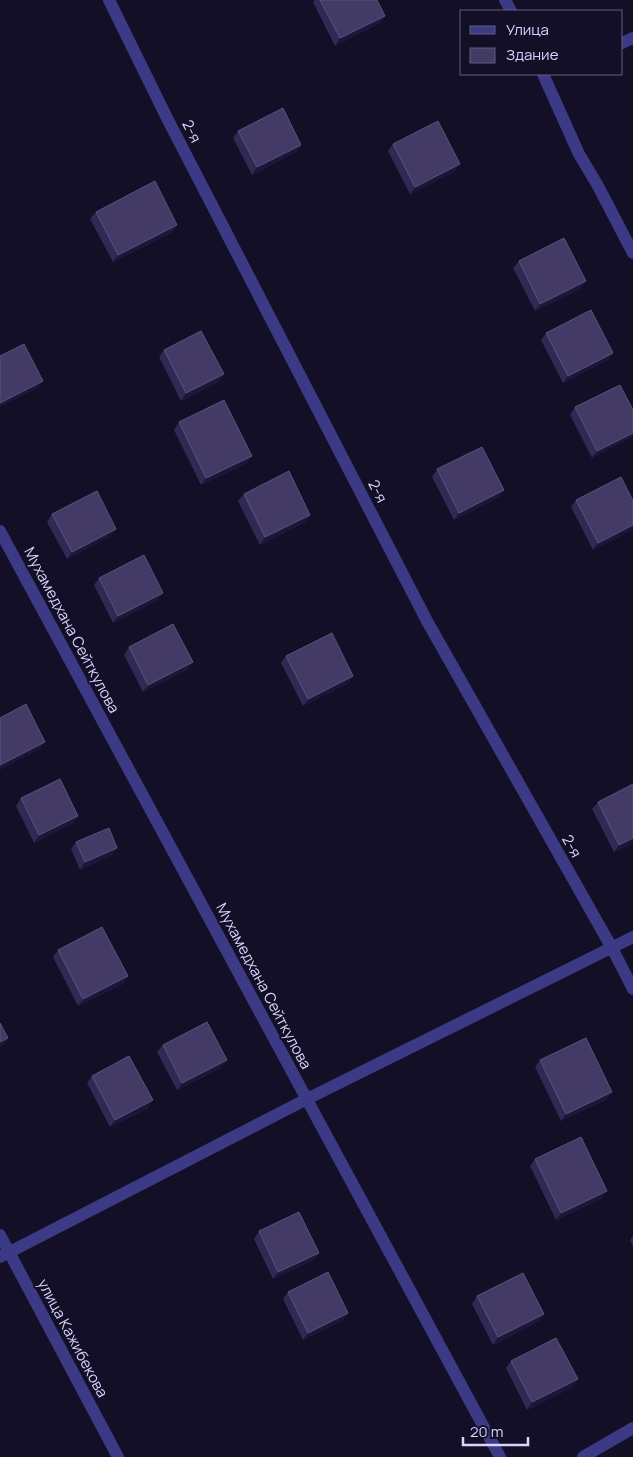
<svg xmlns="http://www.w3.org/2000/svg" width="633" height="1457" font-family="Manrope,sans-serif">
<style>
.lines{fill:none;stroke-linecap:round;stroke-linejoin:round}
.service{stroke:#3d3a85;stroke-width:12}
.minor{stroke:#3d3a85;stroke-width:12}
.wall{fill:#312854}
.shaded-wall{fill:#1d163a}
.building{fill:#433a66;stroke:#5a527e}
.labels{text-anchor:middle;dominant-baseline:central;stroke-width:4;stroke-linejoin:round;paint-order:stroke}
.street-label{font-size:15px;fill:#d9d4ff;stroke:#130f26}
</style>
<rect width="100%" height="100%" fill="#130f26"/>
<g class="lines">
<path class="service" d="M622,43L633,38"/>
<path class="minor" d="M109,0L168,120L427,621L612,948L633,989
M505,0L511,11
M543,74L579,154L598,186L633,253
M0,531L500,1457
M0,1235L118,1457
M0,1257L307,1099L633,937
M583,1457L633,1428"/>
</g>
<path class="wall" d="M315,0H377L385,16L380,23L335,46L313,2Z
M238,131L301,145L296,152L252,175L233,138Z
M393,144L455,171L410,194L388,151Z
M96,212L177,225L172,232L113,262L90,219Z
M519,261L586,281L580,289L535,311L513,268Z
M546,333L613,353L608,360L563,383L541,340Z
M164,350L218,382L181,401L159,357Z
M575,407L633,410L592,458L570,415Z
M179,422L247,463L201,485L174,430Z
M437,469L504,490L499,497L454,520L432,477Z
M244,494L310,515L305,522L260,545L238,501Z
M576,500L633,501L593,550L571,507Z
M52,514L111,536L67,559L47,522Z
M99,578L158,600L113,623L94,585Z
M129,647L193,662L188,669L143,692L124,655Z
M286,656L353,676L348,683L303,706L281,663Z
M21,798L78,816L73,823L34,843L16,806Z
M598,802L633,843L614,852L592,809Z
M76,842L112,855L80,870L71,849Z
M58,950L128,976L123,984L78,1006L53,957Z
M163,1045L227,1060L222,1067L177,1090L157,1052Z
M540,1060L607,1099L561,1121L535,1067Z
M92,1076L148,1108L110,1127L87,1083Z
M535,1159L602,1198L556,1220L530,1166Z
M259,1231L319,1253L314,1260L273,1279L254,1239Z
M633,1236V1247L630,1240Z
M288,1292L348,1313L343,1320L303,1340L283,1299Z
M477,1296L544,1314L539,1321L493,1345L472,1304Z
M511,1361L573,1387L527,1410L506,1368Z"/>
<path class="shaded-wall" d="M385,16L380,23L335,46L340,38Z
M301,145L296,152L252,175L257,167Z
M460,164L455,171L410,194L415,187Z
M177,225L172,232L113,262L118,255Z
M586,281L580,289L535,311L540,304Z
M613,353L608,360L563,383L568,376Z
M224,374L218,382L181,401L186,393Z
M43,381L38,388L0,407V403Z
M633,433V437L592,458L597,451Z
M252,456L247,463L201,485L206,478Z
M504,490L499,497L454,520L459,513Z
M310,515L305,522L260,545L265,537Z
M633,525V530L593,550L598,543Z
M116,529L111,536L67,559L72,552Z
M163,593L158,600L113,623L118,616Z
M193,662L188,669L143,692L148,685Z
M353,676L348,683L303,706L308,699Z
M45,742L40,749L0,770V765Z
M78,816L73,823L34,843L39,835Z
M633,838V843L614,852L619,845Z
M117,848L112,855L80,870L85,862Z
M128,976L123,984L78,1006L83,999Z
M8,1038L3,1046L0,1047V1042Z
M227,1060L222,1067L177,1090L182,1083Z
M612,1092L607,1099L561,1121L566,1114Z
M153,1100L148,1108L110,1127L115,1120Z
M607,1191L602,1198L556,1220L561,1213Z
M319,1253L314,1260L273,1279L278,1272Z
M348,1313L343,1320L303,1340L308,1333Z
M544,1314L539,1321L493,1345L498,1337Z
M578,1379L573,1387L527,1410L532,1402Z"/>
<path class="building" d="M320,0H377L385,16L340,38Z
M283,108L301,145L257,167L238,131Z
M438,121L460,164L415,187L393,144Z
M155,181L177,225L118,255L96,212Z
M564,238L586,281L540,304L519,261Z
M591,310L613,353L568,376L546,333Z
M201,331L224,374L186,393L164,350Z
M24,344L43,381L0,403V356Z
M620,385L633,410V433L597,451L575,407Z
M224,400L252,456L206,478L179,422Z
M482,447L504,490L459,513L437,469Z
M289,471L310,515L265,537L244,494Z
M621,477L633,501V525L598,543L576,500Z
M97,491L116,529L72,552L52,514Z
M144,555L163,593L118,616L99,578Z
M173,624L193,662L148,685L129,647Z
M332,633L353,676L308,699L286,656Z
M26,704L45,742L0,765V718Z
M60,779L78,816L39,835L21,798Z
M633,784V838L619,845L598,802Z
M109,828L117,848L85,862L76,842Z
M102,927L128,976L83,999L58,950Z
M207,1022L227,1060L182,1083L163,1045Z
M0,1023L8,1038L0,1042Z
M586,1038L612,1092L566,1114L540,1060Z
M129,1056L153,1100L115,1120L92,1076Z
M581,1137L607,1191L561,1213L535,1159Z
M299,1212L319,1253L278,1272L259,1231Z
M328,1272L348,1313L308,1333L288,1292Z
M523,1273L544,1314L498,1337L477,1296Z
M556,1338L578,1379L532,1402L511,1361Z"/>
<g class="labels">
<g class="street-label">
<text transform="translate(192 131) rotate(63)">2-я</text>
<text transform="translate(378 491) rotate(63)">2-я</text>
<text transform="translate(72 630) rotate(62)">Мухамедхана Сейткулова</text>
<text transform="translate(572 846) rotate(61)">2-я</text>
<text transform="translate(264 986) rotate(62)">Мухамедхана Сейткулова</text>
<text transform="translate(73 1338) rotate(62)">улица Кажибекова</text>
</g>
</g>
<rect x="460" y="10" width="162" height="65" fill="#130f26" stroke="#625e7d"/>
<rect x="470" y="26" width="25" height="8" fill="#3d3a85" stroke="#625e7d"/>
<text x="506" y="35" font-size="15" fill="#d9d4ff">Улица</text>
<rect x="470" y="48" width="25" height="15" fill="#433a66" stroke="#625e7d"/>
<text x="506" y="60" font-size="15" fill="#d9d4ff">Здание</text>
<path d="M463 1437v8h65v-8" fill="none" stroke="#d9d4ff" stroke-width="2.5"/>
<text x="470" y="1437" font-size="15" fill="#d9d4ff" stroke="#130f26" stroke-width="4" paint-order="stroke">20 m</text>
</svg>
